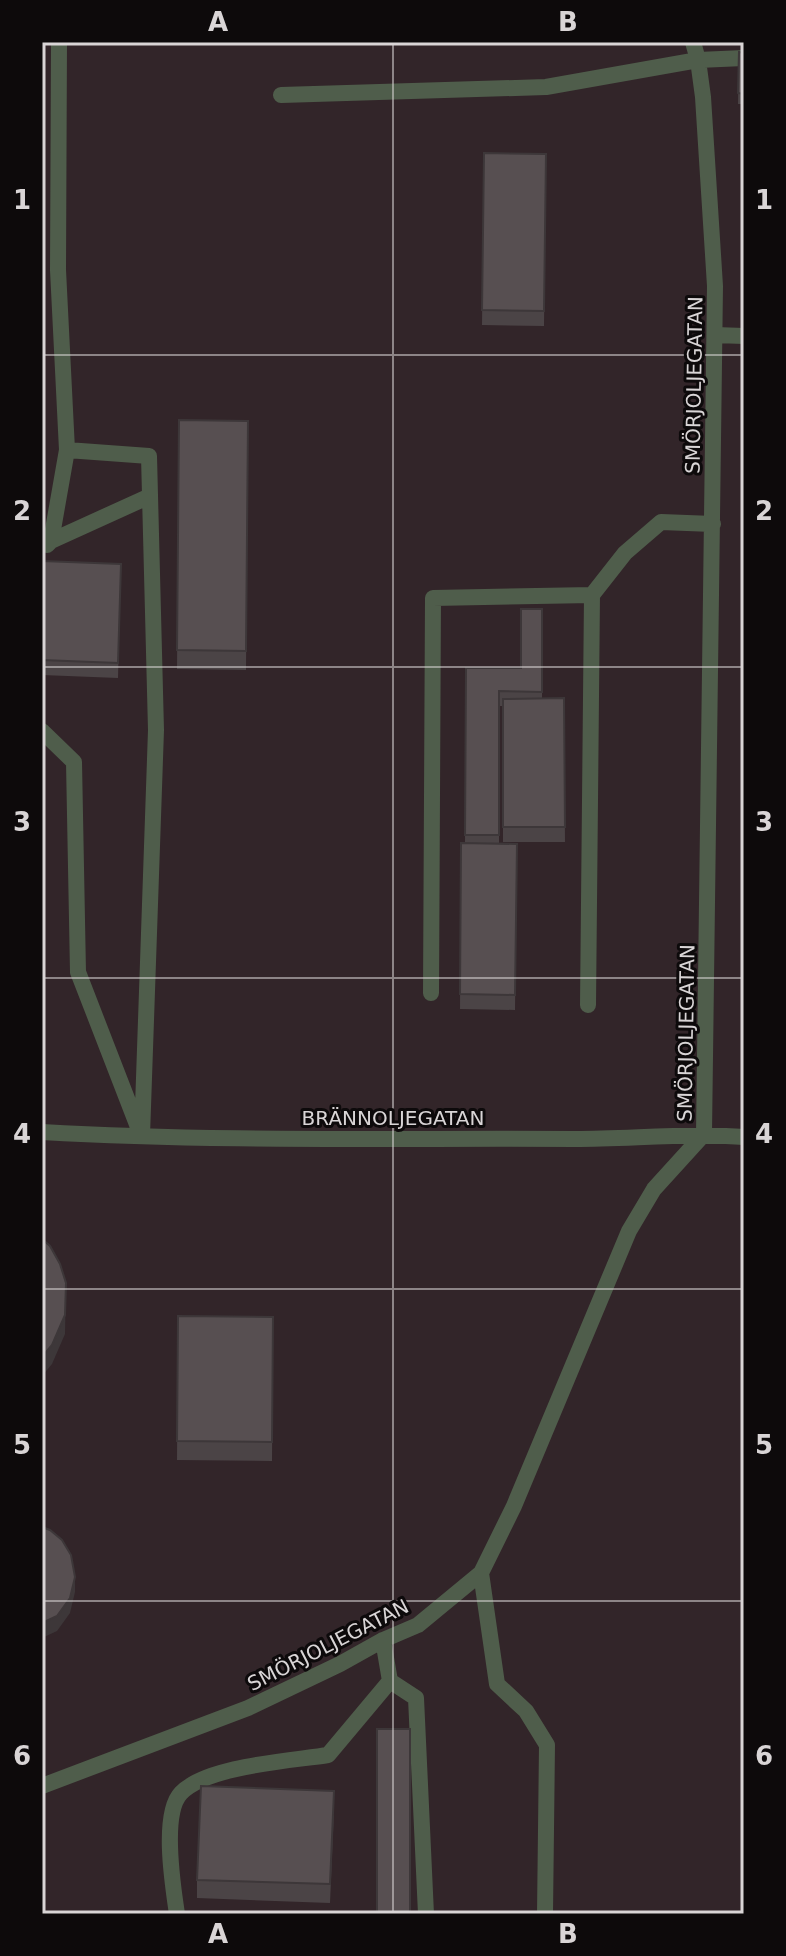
<svg xmlns="http://www.w3.org/2000/svg" width="786" height="1956" font-family="'DejaVu Sans',sans-serif">
<style>
.built{fill:#322529}
.lines{fill:none;stroke-linecap:round;stroke-linejoin:round}
.lane{stroke:#4f5d4b;stroke-width:16}
.wall{fill:#4b4446}
.shaded-wall{fill:#3d3739}
.building{fill:#574f51;stroke:#3d3739;stroke-width:2}
.grid{fill:none;stroke:#d9d5d6;stroke-width:2;stroke-opacity:0.55}
.labels{text-anchor:middle;dominant-baseline:central;stroke-width:6;stroke-linejoin:round;paint-order:stroke}
.street-label{font-size:20px;fill:#d9d5d6;stroke:#0d0a0b}
.neatline{fill:none;stroke:#d9d5d6;stroke-width:3}
.grid-label{font-size:26px;text-anchor:middle;font-weight:bold;fill:#d9d5d6}
</style>
<rect width="100%" height="100%" fill="#251f21"/>
<path class="built" d="M42,42H744V1914H42Z"/>
<g class="lines">
<path class="lane" d="M59,42L58,270L67,450L149,456L156,730L142,1136
M281,95L546,87L698,60L744,58
M715,335L744,336
M42,542L51,541L150,496
M47,545L51,541L67,450
M42,731L74,762L78,972L138,1127
M431,993L433,598L592,595
M588,1005L592,595L625,553L661,522L713,524
M42,1132C219,1142 397,1138 575,1139C631,1139 688,1133 744,1137
M481,1573L497,1684L526,1711L547,1745L545,1914
M390,1681L416,1698L426,1914
M42,1786L248,1708L340,1664L383,1640L418,1625L481,1573L514,1506L629,1231L654,1189L704,1134L715,286L703,97L698,60L693,42
M177,1914C173,1887 161,1814 181,1793C207,1766 290,1761 328,1755L390,1681L383,1640"/>
</g>
<path class="wall" d="M739,52L744,53V104H738Z
M484,153L546,154L544,326L482,325Z
M179,420L248,421L246,670L177,669Z
M42,561L121,564L118,678L42,675Z
M542,609V698H564L565,842H503V706H499V843L517,844L515,1010L460,1009L461,843H465L466,668H521Z
M178,1316L273,1317L272,1461L177,1460Z
M334,1810L330,1903L197,1898V1880Z"/>
<path class="shaded-wall" d="M66,1283L65,1334L52,1364L42,1376V1357Z
M75,1577V1592L70,1613L57,1631L42,1638V1623Z"/>
<path class="building" d="M739,52L744,53V94L738,93Z
M484,153L546,154L544,311L482,310Z
M179,420L248,421L246,651L177,650Z
M42,561L121,564L118,663L42,660Z
M521,609H542V692L499,691V835H465L466,668H521Z
M564,698L565,827H503V699Z
M461,843L517,844L515,995L460,994Z
M42,1239L50,1246L60,1264L66,1283L65,1315L52,1345L42,1357Z
M178,1316L273,1317L272,1442L177,1441Z
M42,1527L50,1530L62,1540L71,1555L75,1577L70,1598L57,1616L42,1623Z
M377,1729H410V1913L377,1914Z
M201,1786L334,1791L330,1884L197,1880Z"/>
<path class="grid" d="M393,42V1914M42,355H744M42,667H744M42,978H744M42,1289H744M42,1601H744"/>
<g class="labels">
<g class="street-label">
<text transform="translate(694 385) rotate(-89)">SMÖRJOLJEGATAN</text>
<text transform="translate(686 1033) rotate(-89)">SMÖRJOLJEGATAN</text>
<text x="393" y="1118">BRÄNNOLJEGATAN</text>
<text transform="translate(328 1645) rotate(-27)">SMÖRJOLJEGATAN</text>
</g>
</g>
<rect width="786" height="1956" fill="none" stroke="#0d0a0b" stroke-width="88"/>
<rect x="44" y="44" width="698" height="1868" class="neatline"/>
<g class="grid-label">
<text x="218" y="31">A</text>
<text x="568" y="31">B</text>
<text x="22" y="209">1</text>
<text x="764" y="209">1</text>
<text x="22" y="520">2</text>
<text x="764" y="520">2</text>
<text x="22" y="831">3</text>
<text x="764" y="831">3</text>
<text x="22" y="1143">4</text>
<text x="764" y="1143">4</text>
<text x="22" y="1454">5</text>
<text x="764" y="1454">5</text>
<text x="22" y="1765">6</text>
<text x="764" y="1765">6</text>
<text x="218" y="1943">A</text>
<text x="568" y="1943">B</text>
</g>
</svg>
